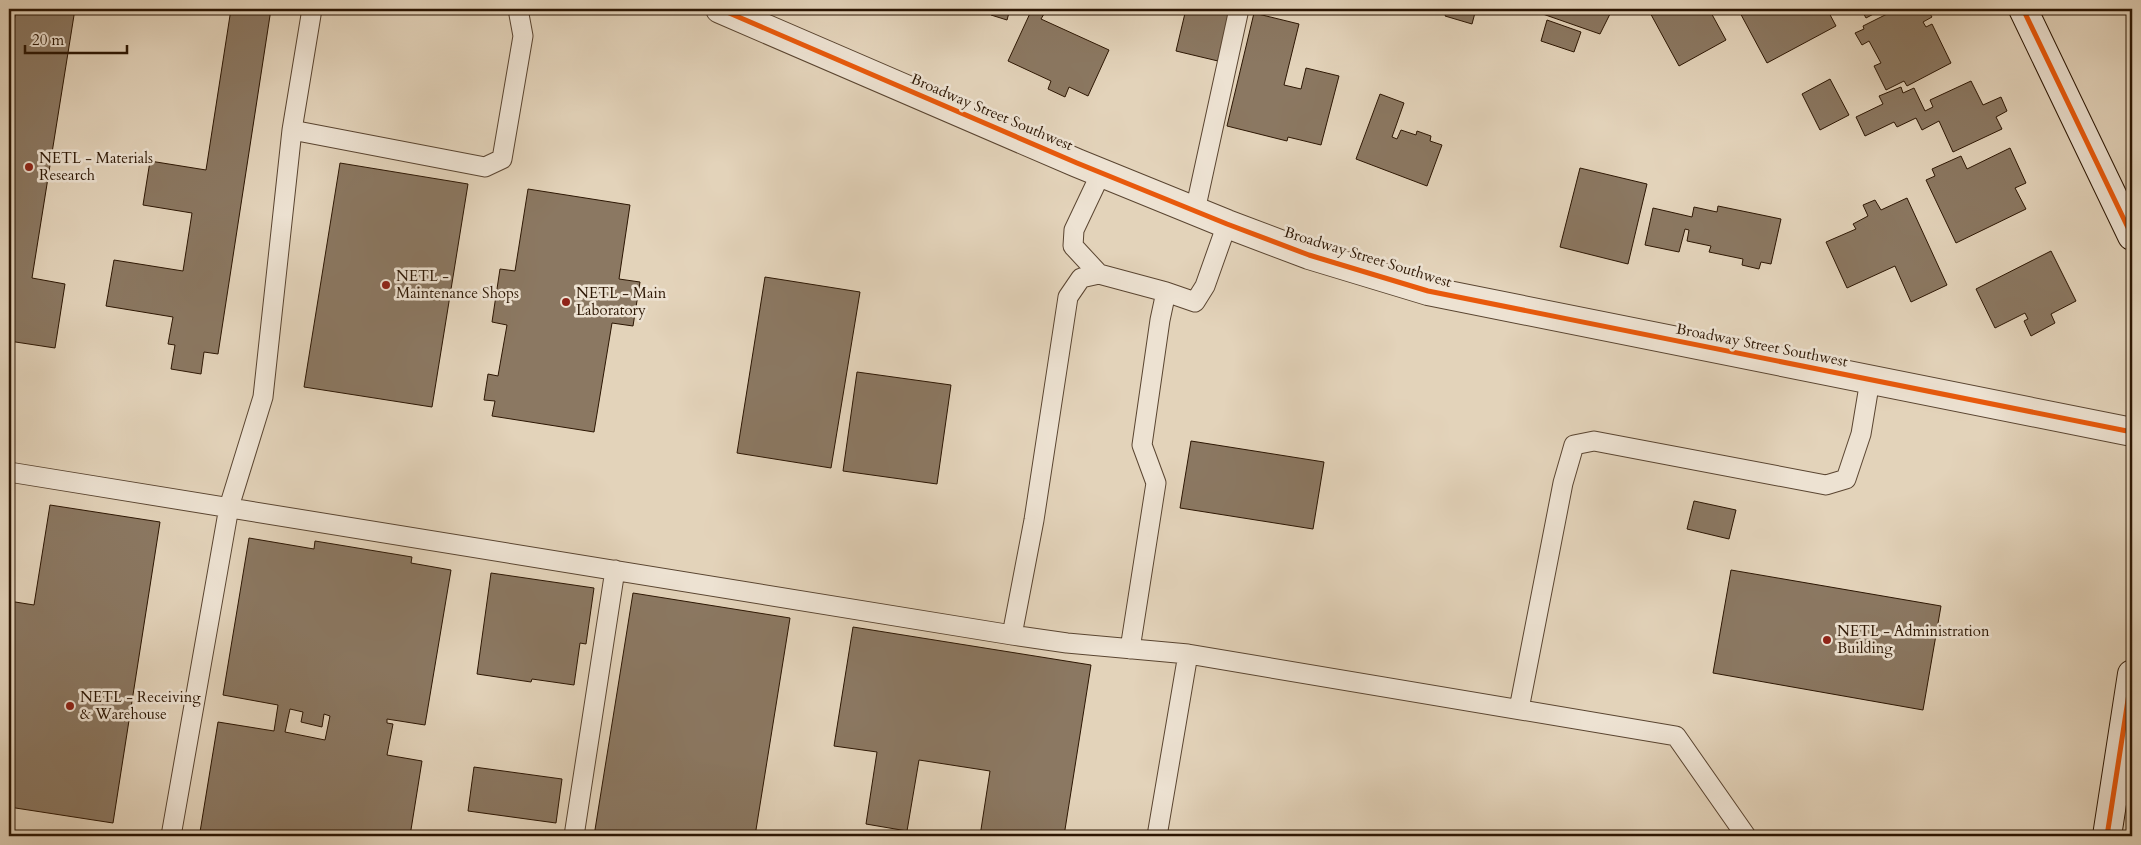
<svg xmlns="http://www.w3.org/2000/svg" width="2141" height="845" font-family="Cardo,serif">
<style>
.building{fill:#8b7862;stroke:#2c1603;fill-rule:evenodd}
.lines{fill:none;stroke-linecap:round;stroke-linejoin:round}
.service-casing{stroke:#5a4531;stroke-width:21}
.minor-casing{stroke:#5a4531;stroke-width:30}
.secondary-casing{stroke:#2c1603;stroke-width:30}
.service{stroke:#ede2d2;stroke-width:19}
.minor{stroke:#ede2d2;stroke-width:28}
.secondary{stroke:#ede2d2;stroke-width:28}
.cycleway-casing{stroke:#ede2d2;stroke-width:8}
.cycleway{stroke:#e8590c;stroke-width:5}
.poi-dot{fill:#8f2418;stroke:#ede2d2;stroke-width:2}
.labels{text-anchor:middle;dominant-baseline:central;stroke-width:5;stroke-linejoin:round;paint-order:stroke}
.street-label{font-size:15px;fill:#2c1603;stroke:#ede2d2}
.poi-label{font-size:15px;fill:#2c1603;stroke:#ede2d2;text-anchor:start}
</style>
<rect width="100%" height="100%" fill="#e3d3ba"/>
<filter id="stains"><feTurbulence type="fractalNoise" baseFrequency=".004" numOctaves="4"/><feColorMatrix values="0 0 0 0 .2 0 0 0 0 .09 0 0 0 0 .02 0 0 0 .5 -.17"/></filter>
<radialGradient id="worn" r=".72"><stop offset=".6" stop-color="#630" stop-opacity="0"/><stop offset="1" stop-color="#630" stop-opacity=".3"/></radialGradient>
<path class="building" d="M16,9H75L32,278L65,284L55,348L9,341V55Z
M231,9H271L218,354L204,352L201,374L171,369L175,345L168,344L173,317L106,306L114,260L183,271L192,213L143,205L150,161L206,170Z
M993,9H1010L1007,20L991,15Z
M1032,9H1047L1041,19L1109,50L1088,96L1069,87L1065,97L1048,89L1051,81L1008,61Z
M1186,9H1231L1218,61L1176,51Z
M1448,9H1476L1472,24L1445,16Z
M1538,9H1605L1604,12L1610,14L1600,34L1537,12Z
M1648,9H1709L1726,40L1679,66Z
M1738,9H1827L1836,26L1767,63Z
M1861,9H1883L1866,18Z
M1904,9H1927L1932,17L1923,22L1926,27L1932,24L1951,63L1907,86L1904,81L1886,90L1874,66L1881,63L1869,41L1862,45L1855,33L1864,29L1863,26L1895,10L1896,13Z
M1254,13L1299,24L1284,85L1301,89L1306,68L1339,76L1321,145L1288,137L1287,141L1227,126Z
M1547,20L1581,32L1574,52L1541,41Z
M1830,79L1849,115L1820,130L1802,94Z
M1971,81L1983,105L2001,97L2007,111L1996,117L2002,129L1953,152L1939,121L1922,130L1916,118L1897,127L1894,122L1865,136L1856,117L1883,104L1879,96L1901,87L1903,93L1914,88L1925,111L1933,107L1930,100Z
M1380,94L1404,103L1392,137L1397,139L1401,130L1416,135L1417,131L1431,136L1430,141L1442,145L1427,186L1356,159Z
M2010,148L2026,183L2015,188L2026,209L1956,243L1926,180L1935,176L1932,169L1961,156L1967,169Z
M340,163L468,184L432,407L304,387Z
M1580,168L1647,184L1628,264L1560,247Z
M528,189L630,205L619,279L640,282L633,326L612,323L594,432L492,416L495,401L484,400L488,374L498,376L507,325L492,322L500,269L515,271Z
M1907,198L1947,285L1911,302L1895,266L1847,288L1826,242L1856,229L1853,224L1868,216L1863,205L1875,200L1881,210Z
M1718,206L1781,219L1771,264L1761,262L1759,269L1742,265L1743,259L1709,252L1711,246L1687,241L1689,230L1685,229L1679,252L1645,245L1653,208L1692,217L1694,207L1717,212Z
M2051,251L2076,301L2051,314L2055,323L2031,336L2024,321L2028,319L2025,313L1995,328L1976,289Z
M765,277L860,292L831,468L737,453Z
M857,372L951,385L937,484L843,471Z
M1191,441L1324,462L1313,529L1180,508Z
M1694,501L1736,510L1729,539L1687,529Z
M50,505L160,522L113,823L9,807V601L34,605Z
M249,538L314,549L315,541L412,557L411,563L451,570L425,725L387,719V723L393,724L387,755L422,761L410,836H228L200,832L218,722L274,731L278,705L223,695ZM290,709L303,712L301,722L322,727L324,714L330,716L325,740L285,732Z
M1731,570L1941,606L1923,710L1713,673Z
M491,573L594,588L586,644L580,643L574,685L532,679L531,682L477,674Z
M633,593L790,618L755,836H594Z
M853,627L1091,665L1064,836H980L990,771L919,760L907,831L866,824L877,752L834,746Z
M474,767L562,779L556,823L468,811Z"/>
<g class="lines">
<g class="service-casing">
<path id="service" d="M312,9L292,130L485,167L502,159L523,36L518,9
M1195,211L1239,9
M1099,274L1073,246L1074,230L1101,173
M1166,292L1195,302L1205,286L1227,224
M9,472L1012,635L1067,643L1188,654
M1012,635L1034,520L1068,297L1081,278L1099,274L1166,292L1160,320L1142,445L1156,483L1130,649
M1519,709L1563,483L1574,445L1594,441L1826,485L1846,479L1861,434L1870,380
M171,836L229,507L263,397L292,130
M574,836L615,570
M1157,836L1188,654L1676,736L1746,836"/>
</g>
<g class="minor-casing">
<path id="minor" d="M720,9L1077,163L1227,224L1309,255L1428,291L2132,432"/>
</g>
<g class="secondary-casing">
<path id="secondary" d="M2023,9L2132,236
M2107,836L2132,674"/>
</g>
<use href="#service" class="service"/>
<use href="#minor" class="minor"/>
<use href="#secondary" class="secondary"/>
<g class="cycleway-casing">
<path id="cycleway" d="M720,9L1077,163L1227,224L1309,255L1428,291L2132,432
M2023,9L2132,236
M2107,836L2132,674"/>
</g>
<use href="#cycleway" class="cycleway"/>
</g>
<g class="poi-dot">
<circle cx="29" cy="167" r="5"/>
<circle cx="386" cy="285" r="5"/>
<circle cx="566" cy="302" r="5"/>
<circle cx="1827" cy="640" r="5"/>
<circle cx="70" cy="706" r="5"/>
</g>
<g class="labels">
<g class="street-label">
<text transform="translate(992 112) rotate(23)">Broadway Street Southwest</text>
<text transform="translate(1368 257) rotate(17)">Broadway Street Southwest</text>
<text transform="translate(1762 345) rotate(11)">Broadway Street Southwest</text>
</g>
<g class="poi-label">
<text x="39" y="158">NETL - Materials<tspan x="39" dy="17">Research</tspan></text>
<text x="396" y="276">NETL -<tspan x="396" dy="17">Maintenance Shops</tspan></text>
<text x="576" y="293">NETL - Main<tspan x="576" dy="17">Laboratory</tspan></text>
<text x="1837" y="631">NETL - Administration<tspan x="1837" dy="17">Building</tspan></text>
<text x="80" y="697">NETL - Receiving<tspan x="80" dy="17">&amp; Warehouse</tspan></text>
</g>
</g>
<rect width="2141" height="845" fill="none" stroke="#e3d3ba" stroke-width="30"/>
<rect x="10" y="10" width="2121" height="825" fill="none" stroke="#2c1603" stroke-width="2.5"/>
<rect x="15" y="15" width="2111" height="815" fill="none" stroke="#2c1603"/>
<path d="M25 45v8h102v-8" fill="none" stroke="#2c1603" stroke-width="2.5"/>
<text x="32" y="45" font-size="15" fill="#2c1603" stroke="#ede2d2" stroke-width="4" paint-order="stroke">20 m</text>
<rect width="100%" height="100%" filter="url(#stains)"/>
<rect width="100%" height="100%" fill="url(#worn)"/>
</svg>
